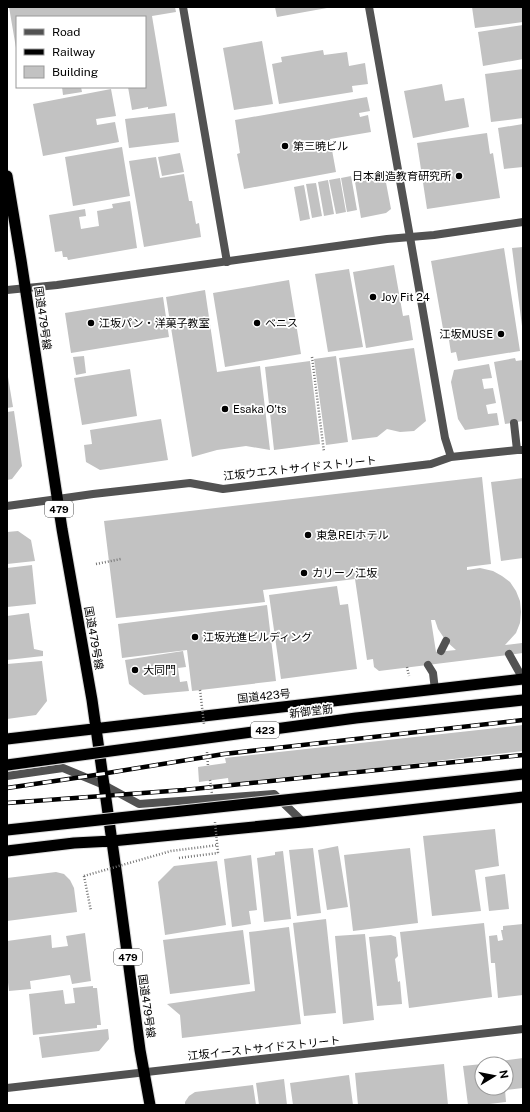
<svg xmlns="http://www.w3.org/2000/svg" width="530" height="1112" font-family="'Public Sans','Noto Sans JP',sans-serif">
<style>
.building{fill:#c2c2c2;fill-rule:evenodd}
.lines{fill:none;stroke-linecap:round;stroke-linejoin:round}
.trunk-casing{stroke:#dbdbdb;stroke-width:13}
.path{stroke:#747474;stroke-width:2.5;stroke-dasharray:1 2;stroke-linecap:butt}
.service{stroke:#525252;stroke-width:8}
.minor{stroke:#525252;stroke-width:8}
.tertiary{stroke:#525252;stroke-width:8}
.trunk{stroke:#000;stroke-width:11}
.rail-casing{stroke:#000;stroke-width:4.5}
.rail{stroke:#fff;stroke-width:3;stroke-dasharray:9;stroke-linecap:butt}
.trunk-bridge-casing{stroke:#dbdbdb;stroke-width:13;stroke-linecap:butt}
.path-bridge{stroke:#747474;stroke-width:2.5;stroke-dasharray:1 2;stroke-linecap:butt}
.trunk-bridge{stroke:#000;stroke-width:11}
.poi-dot{fill:#000;stroke:#fff;stroke-width:1.5}
.labels{text-anchor:middle;dominant-baseline:central;stroke-width:3.5;stroke-linejoin:round;paint-order:stroke}
.shield{fill:#fff;stroke:#4c4c4c;stroke-width:1}
.shield-label{font-size:10px;font-weight:bold;fill:#000}
.poi-label{font-size:11px;fill:#000;stroke:#fff;text-anchor:start}
.street-label{font-size:11px;fill:#000;stroke:#fff}
</style>
<rect width="100%" height="100%" fill="#fff"/>
<path class="building" d="M9,7H175L176,12L152,16L167,106L148,109V107L132,110L128,87H145V17H17V48H16Z
M275,7H327V8L277,17Z
M472,7H523V22L475,28Z
M523,25V59L483,66L478,32Z
M262,41L273,104L234,110L223,48Z
M323,50L324,55L347,52L349,66L365,63L368,84L352,86L353,92L279,104L272,64L282,62L281,57Z
M523,69V118L491,122L485,74Z
M442,84L445,101L464,98L469,127L413,138L404,91Z
M62,87H81L82,92L63,95Z
M111,89L116,116L96,119L97,125L115,122L119,142L43,156L33,104Z
M367,97L370,111L359,113L360,117L368,115L371,132L330,139L336,172L244,189L237,154L240,153L235,120Z
M175,113L179,142L129,148L125,119Z
M523,124V167L504,169L498,128Z
M487,133L490,154L493,153L500,198L427,209L417,143Z
M122,147L130,196L73,206L65,157Z
M180,153L184,172L162,176L158,157Z
M156,157L160,178L184,174L189,201H192L196,224L199,223L201,237L144,247L129,161Z
M384,172L391,209L386,213L361,218L354,176Z
M351,176L357,210L347,212L341,178Z
M340,178L346,212L336,214L329,180Z
M328,180L334,214L324,216L318,182Z
M316,183L322,216L312,218L306,184Z
M304,185L310,219L300,221L294,187Z
M130,201L137,248L68,260L67,257H63L62,251L55,252L49,215L85,209L86,216L79,217L81,229L99,226L97,211L113,208L112,204Z
M523,247V326H522L512,248Z
M504,248L520,351L458,361L456,352L451,353L449,340H445L431,261Z
M394,265L403,316L409,315L413,340L366,348L353,272Z
M349,269L363,347L328,352L315,274Z
M289,280L301,354L225,367L213,293Z
M205,290L217,372L260,366L270,450L246,446L217,450L192,457L166,297Z
M163,297L169,337L71,353L65,313Z
M414,348L426,421L414,431L400,432L387,429L377,437L352,440L339,358Z
M84,356L86,373L76,375L73,357Z
M336,356L348,442L326,445L314,359Z
M515,358L516,361L523,360V421L505,424L494,362Z
M310,361L320,444L274,450L265,367Z
M489,364L492,378L482,379L484,389L493,388L496,403L486,405L488,414L497,413L499,425L465,430L458,419L451,382L454,370Z
M130,369L137,416L82,425L74,378Z
M7,377H8L13,407L7,408Z
M14,411L22,466L12,479L7,480V412Z
M161,419L168,460L100,470L86,462L84,445L92,444L90,430Z
M482,477L491,564L467,567V570L480,568L493,571L502,576L510,582L516,591L520,601L521,612L520,623L516,633L505,645L522,643L523,653L379,671L374,667L373,659L367,660L355,579L263,590L265,602L116,618L104,521ZM431,620H435L438,629L446,641L456,650L436,652Z
M523,478V558L501,561L491,482Z
M18,531L31,540L35,561L7,564V532Z
M32,565L36,604L7,607V568Z
M337,586L340,605L348,604L357,669L281,679L269,595Z
M267,605L276,681L192,691L187,650L122,658L118,624Z
M29,613L34,649L43,651V656L7,660V616Z
M183,651L186,667L178,668L180,682L187,681L189,691L144,695L129,684L125,660Z
M42,661L47,701L36,715L7,719V664Z
M523,725V751L229,785L228,778L199,782L198,767L226,763L225,758Z
M495,829L499,866L475,870L481,911L432,916L423,836Z
M338,846L348,907L327,910L318,850Z
M313,848L321,913L297,916L289,850Z
M410,848L418,923L353,931L344,855Z
M283,851L291,919L264,922L257,858L275,855V852Z
M251,855L257,910L249,911L251,924L232,927L224,859Z
M217,861L226,925L165,935L158,882L174,866Z
M56,872L64,874L70,880L74,888L77,912L7,921V878Z
M505,874L509,909L489,911L485,877Z
M326,919L336,1013L304,1016L293,923Z
M484,923L492,997L409,1008L400,932Z
M523,924V995L498,998L495,963H491L489,936L497,935L498,941L503,940L501,930H503V926Z
M289,927L301,1024L182,1038L180,1015L167,1004L255,991L249,932Z
M243,930L250,984L170,994L163,940Z
M85,933L91,981L72,984L70,975L30,981L31,989L9,991L7,974V941L51,935L52,948L68,946L66,936Z
M365,934L374,1020L343,1024L335,936Z
M391,935L396,937L398,956L395,959L398,982L400,981L402,1004L377,1006L369,937Z
M93,986V988H97L101,1025H97V1028L33,1035L29,994L63,990L65,1004L75,1003L73,988Z
M108,1029L109,1039L99,1051L42,1058L39,1037Z
M523,1058V1088L505,1090L506,1102L481,1105H468L463,1066L482,1064V1088H506V1064H486V1063Z
M444,1064L448,1105H358L355,1073Z
M349,1075L353,1105H293L290,1083Z
M284,1079L287,1105H259L256,1083Z
M253,1085L256,1105H185V1102L189,1096L195,1092Z"/>
<g class="lines">
<g class="trunk-casing">
<path id="trunk" d="M7,176L21,260L62,529L92,700L117,877L140,1050L150,1105
M7,739L523,679
M7,851L74,843L112,841L303,822L523,797"/>
</g>
<path class="path" d="M312,357L324,452
M96,564L121,559
M407,667L409,676
M179,858L218,853
M84,876L91,911"/>
<path class="service" d="M514,423L517,450
M441,651L446,641
M509,654L523,679
M428,665L433,673L435,690"/>
<path class="minor" d="M183,7L227,262
M410,237L445,438L451,457
M58,499L93,494L190,483L223,489L431,464L451,457L517,450H523
M7,776L63,768L104,785L139,804L274,794L303,822"/>
<path class="tertiary" d="M369,7L410,237
M7,290L57,285L387,239L434,235L523,222
M7,506L58,499
M7,1088L523,1029"/>
<use href="#trunk" class="trunk"/>
<g class="rail-casing">
<path id="rail" d="M7,788L89,776L224,754L523,720
M7,803L184,790L523,755"/>
</g>
<use href="#rail" class="rail"/>
<g class="trunk-bridge-casing">
<path id="trunk-bridge" d="M7,765L356,718L523,700
M7,830L523,774"/>
</g>
<path class="path-bridge" d="M200,690L204,724
M207,752L208,766
M210,780L212,794
M215,822L218,853
M84,876L171,851L218,845"/>
<use href="#trunk-bridge" class="trunk-bridge"/>
</g>
<g class="poi-dot">
<circle cx="285" cy="146" r="4"/>
<circle cx="459" cy="176" r="4"/>
<circle cx="373" cy="297" r="4"/>
<circle cx="91" cy="323" r="4"/>
<circle cx="257" cy="323" r="4"/>
<circle cx="501" cy="334" r="4"/>
<circle cx="225" cy="409" r="4"/>
<circle cx="308" cy="535" r="4"/>
<circle cx="304" cy="573" r="4"/>
<circle cx="195" cy="637" r="4"/>
<circle cx="135" cy="670" r="4"/>
</g>
<g class="labels">
<g class="shield">
<rect x="45" y="501" width="28" height="16" rx="3"/>
<rect x="251" y="722" width="28" height="16" rx="3"/>
<rect x="114" y="949" width="28" height="16" rx="3"/>
</g>
<g class="shield-label">
<text x="59" y="509">479</text>
<text x="265" y="730">423</text>
<text x="128" y="957">479</text>
</g>
<g class="poi-label">
<text x="293" y="146">第三暁ビル</text>
<text x="451" y="176" text-anchor="end">日本創造教育研究所</text>
<text x="381" y="297">Joy Fit 24</text>
<text x="99" y="323">江坂パン・洋菓子教室</text>
<text x="265" y="323">ベニス</text>
<text x="493" y="334" text-anchor="end">江坂MUSE</text>
<text x="233" y="409">Esaka O'ts</text>
<text x="316" y="535">東急REIホテル</text>
<text x="312" y="573">カリーノ江坂</text>
<text x="203" y="637">江坂光進ビルディング</text>
<text x="143" y="670">大同門</text>
</g>
<g class="street-label">
<text transform="translate(43 318) rotate(82)">国道479号線</text>
<text transform="translate(300 468) rotate(-6)">江坂ウエストサイドストリート</text>
<text transform="translate(94 638) rotate(80)">国道479号線</text>
<text transform="translate(264 696) rotate(-6)">国道423号</text>
<text transform="translate(311 711) rotate(-7)">新御堂筋</text>
<text transform="translate(147 1006) rotate(82)">国道479号線</text>
<text transform="translate(264 1048) rotate(-6)">江坂イーストサイドストリート</text>
</g>
</g>
<rect width="530" height="1112" fill="none" stroke="#000000" stroke-width="16"/>
<rect x="16" y="16" width="130" height="72" fill="#ffffff" stroke="#999999"/>
<rect x="24" y="29" width="20" height="6" fill="#525252" stroke="#999999"/>
<text x="52" y="36" font-size="12" fill="#000000">Road</text>
<rect x="24" y="49" width="20" height="6" fill="#000000" stroke="#999999"/>
<text x="52" y="56" font-size="12" fill="#000000">Railway</text>
<rect x="24" y="66" width="20" height="12" fill="#c2c2c2" stroke="#999999"/>
<text x="52" y="76" font-size="12" fill="#000000">Building</text>
<g transform="translate(494 1076) rotate(80)"><circle r="19" fill="#ffffff" stroke="#999999"/>
<path d="M0-3L7 15L0 10L-7 15Z" fill="#000000"/>
<text y="-6" font-size="11" font-weight="bold" text-anchor="middle" fill="#000000">N</text>
</g>
</svg>
